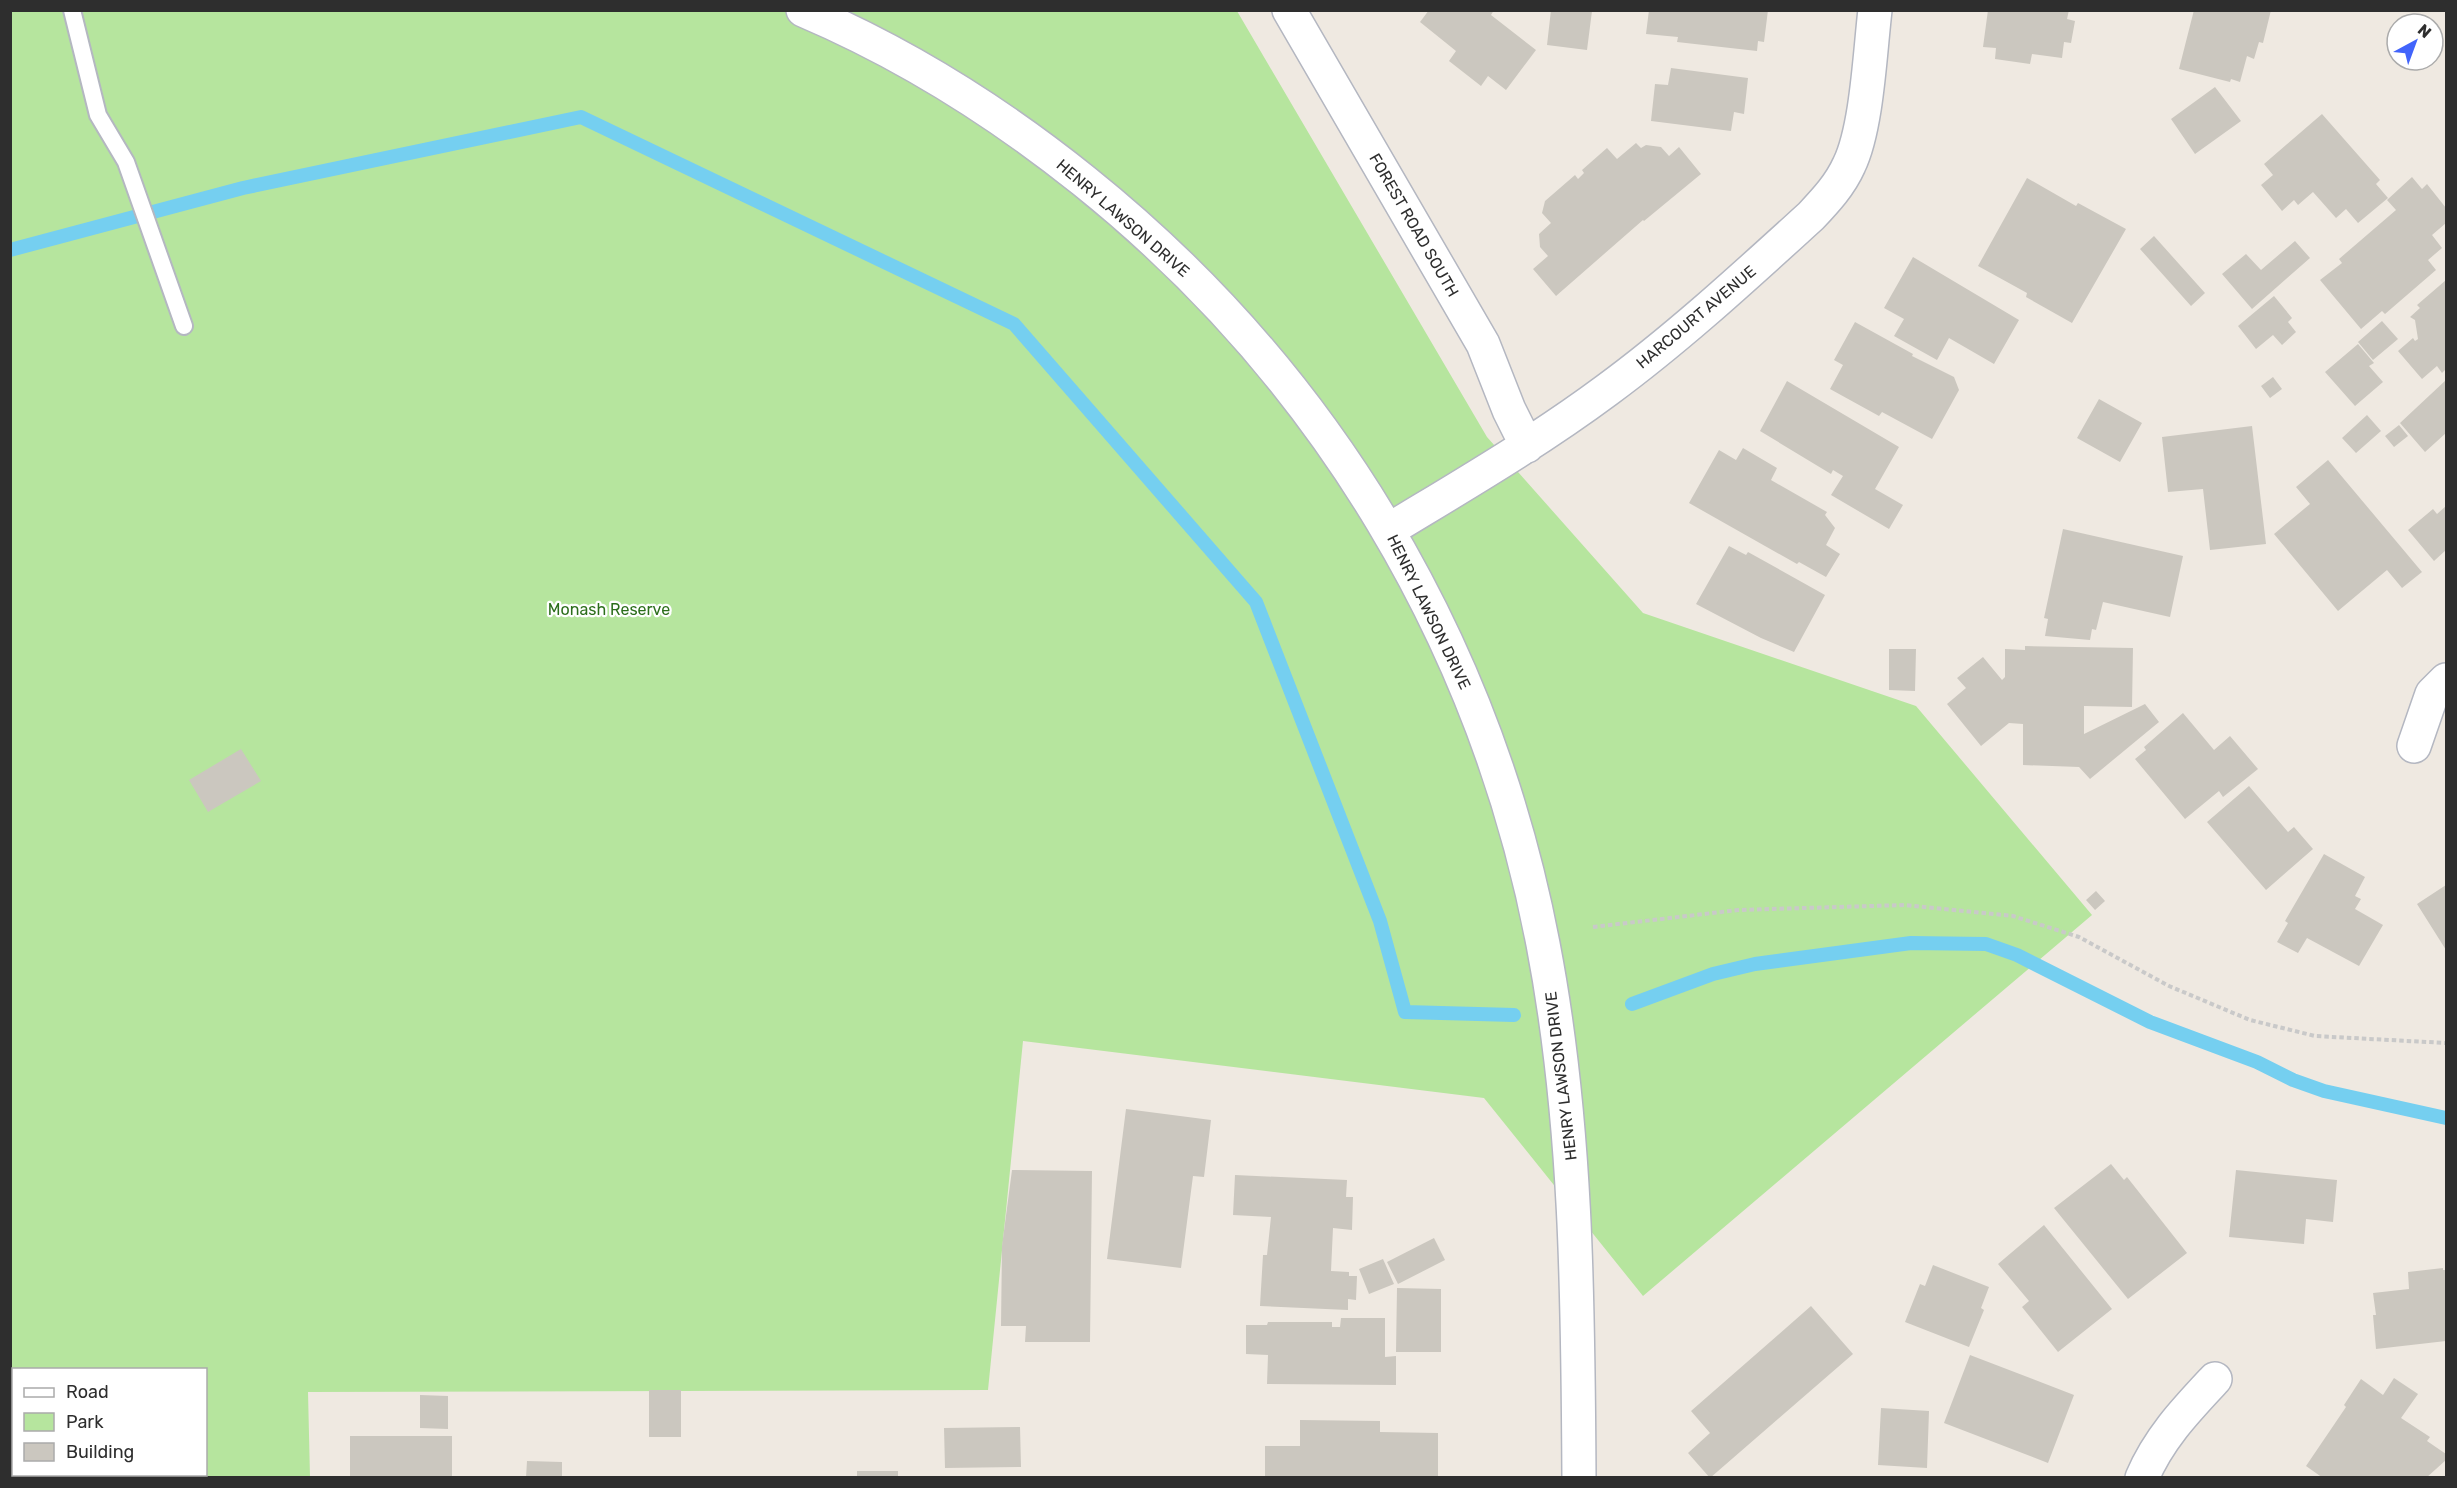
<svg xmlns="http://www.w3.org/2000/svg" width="2457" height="1488" font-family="Rubik,sans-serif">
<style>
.green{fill:#b6e59e;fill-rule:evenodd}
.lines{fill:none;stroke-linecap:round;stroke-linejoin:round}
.stream{stroke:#75cff0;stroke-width:14}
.building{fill:#cbc7bf}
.service-casing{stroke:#b4b7c1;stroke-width:20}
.minor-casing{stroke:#b4b7c1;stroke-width:36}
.secondary-casing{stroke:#b4b7c1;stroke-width:36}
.path{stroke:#c9c9c9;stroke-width:4;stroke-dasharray:4.5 3;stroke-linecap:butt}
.service{stroke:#fff;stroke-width:16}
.minor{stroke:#fff;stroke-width:33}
.secondary{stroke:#fff;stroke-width:33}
.labels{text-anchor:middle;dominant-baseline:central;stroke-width:4.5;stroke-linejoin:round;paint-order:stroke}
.street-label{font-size:16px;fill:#2e2e2e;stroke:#fff}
.park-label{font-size:16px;fill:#2c6e1b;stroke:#fff}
</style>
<rect width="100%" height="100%" fill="#efe9e1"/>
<path class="green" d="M10,11H1237L1487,437L1643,613L1916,706L2092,915L1643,1296L1484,1098L1023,1041L988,1390L308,1392L310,1477H11ZM14,1370H206V1474H14Z"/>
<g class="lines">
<path class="stream" d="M10,250L243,188L581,117L1014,324L1256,602L1380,921L1405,1012L1514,1015
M1632,1004L1713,974L1755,964L1911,943L1986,944L2017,955L2150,1022L2257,1062L2293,1080L2324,1091L2446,1118"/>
</g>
<path class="building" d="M1429,10H1494L1491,15L1536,50L1506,90L1488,76L1481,86L1449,61L1456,51L1420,22Z
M1551,10L1592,11L1587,50L1547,45Z
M1649,10H1768L1764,42L1758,41L1757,51L1677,42L1678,37L1646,34Z
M1988,10H2069L2067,19L2075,21L2071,43L2064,42L2062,58L2032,54L2030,64L1995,59L1996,48L1983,47Z
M2194,10H2271L2263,43L2259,42L2254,59L2247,56L2240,82L2231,79L2230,82L2179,69Z
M1671,68L1748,78L1744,114L1734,112L1731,131L1651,121L1655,84L1668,85Z
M2215,87L2241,121L2195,154L2171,119Z
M2322,114L2380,180L2376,184L2388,198L2358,223L2346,209L2336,218L2313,192L2298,205L2294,200L2282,211L2261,185L2273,175L2264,164Z
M1636,143L1641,148L1646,145L1661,147L1669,156L1679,147L1701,174L1644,221L1643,220L1556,296L1533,269L1548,256L1540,247L1539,234L1551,223L1542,213L1545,201L1575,175L1578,179L1584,173L1582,170L1607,148L1617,159Z
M2412,177L2422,189L2427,184L2446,208V223L2432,235L2442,248L2428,260L2436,270L2385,314L2382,311L2361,329L2320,280L2342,263L2339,259L2396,210L2387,200Z
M2027,178L2076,206L2078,203L2126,229L2072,323L2026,297L2027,293L1978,266Z
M2154,236L2205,293L2191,306L2140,249Z
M2295,241L2310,258L2252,309L2222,274L2246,254L2261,270Z
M1913,257L2019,320L1994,364L1949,338L1937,360L1894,336L1904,319L1884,308Z
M2446,280V369L2442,373L2437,366L2422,379L2398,351L2413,338L2415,341L2418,339L2415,320L2410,317L2420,308L2417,305Z
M2274,296L2292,318L2288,322L2296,332L2282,345L2273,335L2256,349L2238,326Z
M2382,321L2398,339L2373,360L2358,342Z
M1855,322L1913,354L1912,356L1954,377L1959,390L1932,439L1882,412L1879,416L1830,389L1843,365L1834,360Z
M2358,344L2374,363L2369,366L2383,382L2355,406L2325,372Z
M2273,377L2282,389L2270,398L2261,386Z
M2446,380V433L2425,452L2400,423Z
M1787,381L1899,447L1875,489L1903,505L1889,529L1831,495L1843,476L1833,470L1831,474L1760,431Z
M2099,399L2142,423L2120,462L2077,438Z
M2367,415L2381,431L2356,453L2342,438Z
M2399,425L2408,436L2394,447L2385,436Z
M2252,426L2266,544L2210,550L2203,489L2168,492L2162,437Z
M1743,448L1777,468L1771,480L1827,512L1825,515L1835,528L1826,545L1840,554L1826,577L1799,562L1797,564L1689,503L1719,450L1736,460Z
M2328,460L2422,572L2402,588L2387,570L2338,611L2274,534L2310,504L2296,487Z
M2446,506V550L2434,561L2408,530L2433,509L2437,514Z
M2063,529L2183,556L2170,617L2103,602L2096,630L2092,629L2090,640L2045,636L2048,619L2044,618Z
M1729,546L1746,555L1748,552L1825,595L1794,652L1761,638L1696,604Z
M2025,646L2133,648L2132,707L2084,706V734L2145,704L2159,722L2090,779L2079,767L2023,765V724L2009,723L1981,746L1947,704L1966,688L1957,678L1983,657L2002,680L2005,677V649L2025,650Z
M1889,649H1916L1915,691L1889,690Z
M2183,713L2214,750L2230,736L2258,769L2223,797L2219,791L2185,819L2135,759L2146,750L2144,747Z
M241,749L261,781L208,812L189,780Z
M2249,786L2288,832L2294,827L2313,849L2266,890L2207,822Z
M2324,854L2365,877L2355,896L2361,899L2355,909L2383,925L2359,966L2307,938L2298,953L2277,942L2288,923L2285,921Z
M2446,885V950L2417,904Z
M2096,891L2105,901L2095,910L2086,900Z
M1126,1109L1211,1120L1204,1177L1193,1176L1181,1268L1107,1259Z
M2111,1164L2124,1180L2127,1177L2187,1253L2128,1299L2054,1208Z
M1012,1170L1092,1171L1090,1342H1025L1026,1326H1001L1002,1246Z
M2236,1170L2337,1180L2333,1222L2306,1219L2304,1244L2229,1237Z
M1235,1175L1347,1180L1346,1197H1353L1352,1230L1333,1228L1331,1271L1349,1272V1276H1357L1356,1300L1348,1299V1310L1260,1306L1263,1255H1267L1271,1217L1233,1215Z
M2044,1225L2112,1309L2058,1352L2022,1307L2029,1301L1998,1264Z
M1434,1238L1445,1260L1398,1284L1387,1262Z
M1383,1259L1394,1284L1369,1294L1359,1269Z
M1933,1265L1989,1287L1981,1308L1984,1310L1969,1347L1905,1322L1920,1284L1925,1286Z
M2443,1268V1270H2446V1341L2376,1349L2373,1315H2376L2373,1293L2409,1289L2408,1272Z
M1397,1288L1441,1289V1352H1396Z
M1811,1306L1853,1354L1710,1478L1688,1453L1710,1433L1691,1411Z
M1341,1318H1385V1357L1396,1356V1385L1267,1384L1268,1355L1246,1354V1325H1267L1268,1322H1332V1327H1340Z
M1970,1355L2074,1395L2048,1463L1944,1423Z
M2394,1378L2418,1394L2401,1418L2430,1437L2427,1441L2446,1454V1460L2426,1478H2323L2306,1466L2346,1407L2344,1405L2361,1379L2383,1395Z
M649,1390H681V1437H649Z
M420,1395L448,1396V1429L420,1428Z
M1881,1408L1929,1411L1927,1468L1878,1465Z
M1300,1420L1380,1421V1432L1438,1433V1478H1265V1446H1300Z
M1020,1427L1021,1467L945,1468L944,1428Z
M350,1436H452V1478H350Z
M527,1461L562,1462V1478H526Z
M857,1471H898V1478H857Z"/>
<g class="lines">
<g class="service-casing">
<path id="service" d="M72,10L98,115L126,162L184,326"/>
</g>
<g class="minor-casing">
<path id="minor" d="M1289,10L1483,344L1509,410L1527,446
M1389,530C1463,485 1537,442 1607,390C1679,337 1745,276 1811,216C1826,200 1840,185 1849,165C1867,128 1870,52 1875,10
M2414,746L2432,694L2446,680
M2142,1478C2159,1438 2186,1410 2215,1379"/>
</g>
<g class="secondary-casing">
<path id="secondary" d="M803,10C904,53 998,112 1084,181C1325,374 1485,641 1543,944C1577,1120 1578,1299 1579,1478"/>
</g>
<path class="path" d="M1593,927L1738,910L1905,905L2013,916L2079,937L2169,986L2250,1020L2315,1036L2446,1043"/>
<use href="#service" class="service"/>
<use href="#minor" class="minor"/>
<use href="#secondary" class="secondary"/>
</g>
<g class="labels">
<g class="street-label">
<text transform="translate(1123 218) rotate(41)">HENRY LAWSON DRIVE</text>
<text transform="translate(1414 225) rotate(60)">FOREST ROAD SOUTH</text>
<text transform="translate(1696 317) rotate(-40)">HARCOURT AVENUE</text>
<text transform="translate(1429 612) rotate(64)">HENRY LAWSON DRIVE</text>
<text transform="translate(1561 1076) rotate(-97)">HENRY LAWSON DRIVE</text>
</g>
<g class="park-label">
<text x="609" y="609">Monash Reserve</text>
</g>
</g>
<rect width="2457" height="1488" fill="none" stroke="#2e2e2e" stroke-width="24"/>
<rect x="12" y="1368" width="195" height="108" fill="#ffffff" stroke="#ababab" stroke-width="1.5"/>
<rect x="24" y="1388" width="30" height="9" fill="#ffffff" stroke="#ababab" stroke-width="1.5"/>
<text x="66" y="1398" font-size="18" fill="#2e2e2e">Road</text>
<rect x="24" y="1413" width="30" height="18" fill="#b6e59e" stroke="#ababab" stroke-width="1.5"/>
<text x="66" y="1428" font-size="18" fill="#2e2e2e">Park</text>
<rect x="24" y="1443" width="30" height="18" fill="#cbc7bf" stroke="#ababab" stroke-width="1.5"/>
<text x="66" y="1458" font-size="18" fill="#2e2e2e">Building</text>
<g transform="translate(2415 42) rotate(41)"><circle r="28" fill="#ffffff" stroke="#ababab" stroke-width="1.5"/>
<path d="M0-4.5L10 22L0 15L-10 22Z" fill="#4264fb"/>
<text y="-9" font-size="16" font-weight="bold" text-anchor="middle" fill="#2e2e2e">N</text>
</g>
</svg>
